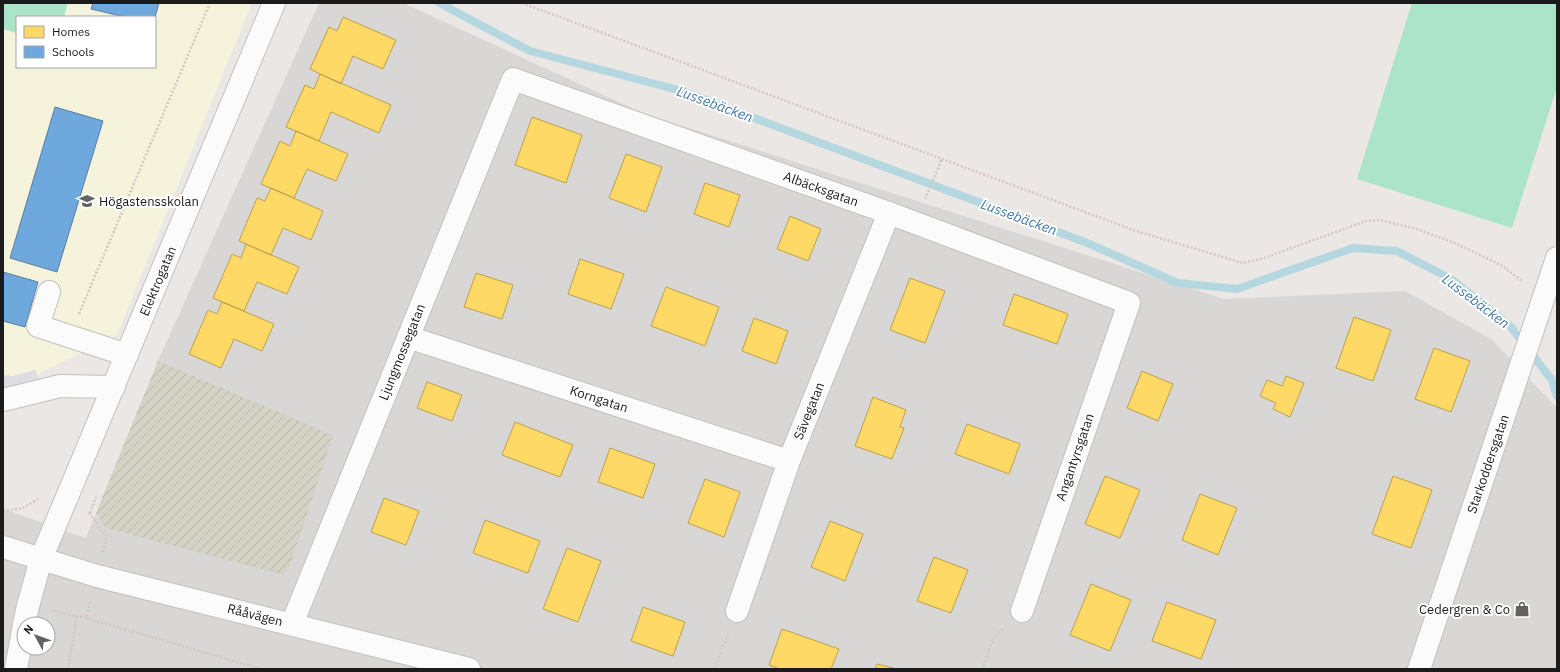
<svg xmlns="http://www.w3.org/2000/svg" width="1560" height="672" font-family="'IBM Plex Sans',sans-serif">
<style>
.residential{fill:#d9d7d5;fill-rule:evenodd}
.education{fill:#f6f3dd;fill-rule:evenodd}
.construction{fill:url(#construction-furrows)}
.pitch{fill:#ace4ca}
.plaza{fill:#dedde3}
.homes{fill:#ffd966;stroke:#bba050}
.schools{fill:#6fa8dc;stroke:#567ea2}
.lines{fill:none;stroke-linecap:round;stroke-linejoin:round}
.stream{stroke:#b5d8e0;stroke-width:8}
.minor-casing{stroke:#c2c1c0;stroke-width:24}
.path{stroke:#d6c5c3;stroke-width:2.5;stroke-dasharray:2 2;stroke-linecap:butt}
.minor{stroke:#fcfbfb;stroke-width:22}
.labels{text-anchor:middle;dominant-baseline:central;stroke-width:4;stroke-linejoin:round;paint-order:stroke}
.street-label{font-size:13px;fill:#1b1b1b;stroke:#fff}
.poi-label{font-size:13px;fill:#1b1b1b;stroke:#fff;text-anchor:start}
.water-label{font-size:14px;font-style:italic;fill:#4279a6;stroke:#fff}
</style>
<defs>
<pattern id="construction-furrows" width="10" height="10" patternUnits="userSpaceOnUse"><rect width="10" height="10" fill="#d4d2c5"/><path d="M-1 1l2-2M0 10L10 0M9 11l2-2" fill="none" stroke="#b5b4a9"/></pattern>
</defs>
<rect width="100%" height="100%" fill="#eae7e4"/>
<path class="residential" d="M319,3H403L645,114L1224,299L1405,291L1491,339L1557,408V669H3V509L86,538L158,361ZM24,624H48V648H24Z"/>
<path class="education" d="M3,3H252L117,335L3,392ZM17,17H155V67H17Z"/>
<path class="construction" d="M158,361L333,435L291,563L283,575L106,528L96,513Z"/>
<path class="pitch" d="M3,3H68L64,17H17V33L3,29Z
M1412,3H1557V87L1512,228L1357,179Z"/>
<path class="plaza" d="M35,370L39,380L3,390V375L13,376Z"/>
<path class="homes" d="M343,17L396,40L383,69L353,56L341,84L310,69L329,27L337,31Z
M320,74L391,105L379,133L331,112L319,141L286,127L305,85L314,89Z
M532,117L582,135L566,183L515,165Z
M296,131L348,154L336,181L307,169L294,198L261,184L280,141L290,146Z
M626,154L662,167L646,212L609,198Z
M705,183L740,195L729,227L694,214Z
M271,188L323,211L311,240L283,228L271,255L239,241L257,198L265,201Z
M790,216L821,229L808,261L777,249Z
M246,244L299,267L287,294L257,282L244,311L213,298L232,254L241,258Z
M580,259L624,274L611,309L568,294Z
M476,273L513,285L502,319L464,307Z
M910,278L945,291L925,343L890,330Z
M666,287L719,307L705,346L651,326Z
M1014,294L1068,314L1057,344L1003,325Z
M222,302L274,324L262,351L234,339L221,368L189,354L208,310L217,314Z
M1354,317L1391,330L1373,381L1336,368Z
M754,318L788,331L776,364L742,351Z
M1434,348L1470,361L1451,412L1415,399Z
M1142,371L1173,384L1158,421L1127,408Z
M1286,376L1304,383L1290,417L1273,409L1276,403L1260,396L1267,380L1282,386Z
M427,382L462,395L452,421L417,408Z
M873,397L906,410L900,427L904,428L892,459L855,446Z
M515,422L573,445L560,477L502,455Z
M967,424L1020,444L1009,474L955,454Z
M610,448L655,464L643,498L598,482Z
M1105,476L1140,490L1120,538L1085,524Z
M1393,476L1432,490L1411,548L1372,534Z
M705,479L740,492L724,537L688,523Z
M1200,494L1237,508L1218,555L1182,540Z
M384,498L419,511L406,545L371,532Z
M485,520L540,541L528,573L473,553Z
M830,521L863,534L845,581L811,567Z
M567,548L601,561L578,622L543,609Z
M934,557L968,570L951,613L917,601Z
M1091,584L1131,600L1110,651L1070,635Z
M1167,602L1216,620L1201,659L1152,641Z
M643,607L685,622L673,656L631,641Z
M782,629L839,649L831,669H780L769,665Z
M877,664L897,669H875Z"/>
<path class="schools" d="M93,3H159L155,17H125L91,9Z
M55,107L103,121L57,272L10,258Z
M3,272L38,282L25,327L3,321Z"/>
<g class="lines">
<path class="stream" d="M439,3L530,51L682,91L1085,242L1178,283L1237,289L1353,248L1397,251L1451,279L1510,326L1552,380L1557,396"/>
<g class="minor-casing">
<path id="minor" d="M49,292L38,326L127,355
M408,337L789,461
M3,400L60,386L114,387
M3,547L97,576L469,669
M737,611L789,461L889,213
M24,624L28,606L41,559L274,3
M292,624L513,79L889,213L1129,303L1022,611
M16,669L24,625
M1419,669L1557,258"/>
</g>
<path class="path" d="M522,3L1136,231L1243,263L1261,259L1366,221L1379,220L1417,229L1457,244L1501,265L1523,282
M925,199L942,159
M79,314L210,3
M3,511L23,508L38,499
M89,513L102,531L107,535L103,552
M90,513L96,497
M53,611L86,618L91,600
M86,618L261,669
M68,669L77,616
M714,669L728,634
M982,669L994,637L1004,628"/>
<use href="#minor" class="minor"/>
</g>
<defs>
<g id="school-bare" transform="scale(1.2)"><path d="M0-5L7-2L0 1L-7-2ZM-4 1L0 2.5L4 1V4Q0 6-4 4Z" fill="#636261" stroke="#fff" stroke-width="2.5" paint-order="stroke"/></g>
<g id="shop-bare" transform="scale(1.2)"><path d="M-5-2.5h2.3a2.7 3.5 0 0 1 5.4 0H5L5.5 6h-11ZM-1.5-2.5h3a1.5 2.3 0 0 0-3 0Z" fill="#636261" stroke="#fff" stroke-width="2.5" paint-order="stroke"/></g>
</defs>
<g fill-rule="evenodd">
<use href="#school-bare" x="87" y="201"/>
<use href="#shop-bare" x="1522" y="609"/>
</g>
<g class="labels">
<g class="street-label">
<text transform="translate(821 189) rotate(20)">Albäcksgatan</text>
<text transform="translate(158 281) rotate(-67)">Elektrogatan</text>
<text transform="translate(402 352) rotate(-68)">Ljungmossegatan</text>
<text transform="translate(599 399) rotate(18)">Korngatan</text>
<text transform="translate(809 411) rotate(-68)">Sävegatan</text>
<text transform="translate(1075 457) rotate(-71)">Angantyrsgatan</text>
<text transform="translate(1488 464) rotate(-71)">Starkoddersgatan</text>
<text transform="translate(255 615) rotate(14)">Rååvägen</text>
</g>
<g class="poi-label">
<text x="99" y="201">Högastensskolan</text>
<text x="1510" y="609" text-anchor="end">Cedergren &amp; Co</text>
</g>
<g class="water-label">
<text transform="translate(715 104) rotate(20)">Lussebäcken</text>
<text transform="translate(1019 217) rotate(20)">Lussebäcken</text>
<text transform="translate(1476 301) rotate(37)">Lussebäcken</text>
</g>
</g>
<rect width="1560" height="672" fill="none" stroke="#1b1b1b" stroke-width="8"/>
<rect x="16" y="16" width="140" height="52" fill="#ffffff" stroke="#a4a4a4"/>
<rect x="24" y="26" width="20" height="12" fill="#ffd966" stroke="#a4a4a4"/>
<text x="52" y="36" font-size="12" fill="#1b1b1b">Homes</text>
<rect x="24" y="46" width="20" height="12" fill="#6fa8dc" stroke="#a4a4a4"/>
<text x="52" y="56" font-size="12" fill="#1b1b1b">Schools</text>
<g transform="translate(36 636) rotate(311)"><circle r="19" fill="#ffffff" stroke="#a4a4a4"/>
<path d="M0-3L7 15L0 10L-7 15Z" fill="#636261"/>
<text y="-6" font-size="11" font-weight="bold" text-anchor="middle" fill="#1b1b1b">N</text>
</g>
</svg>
